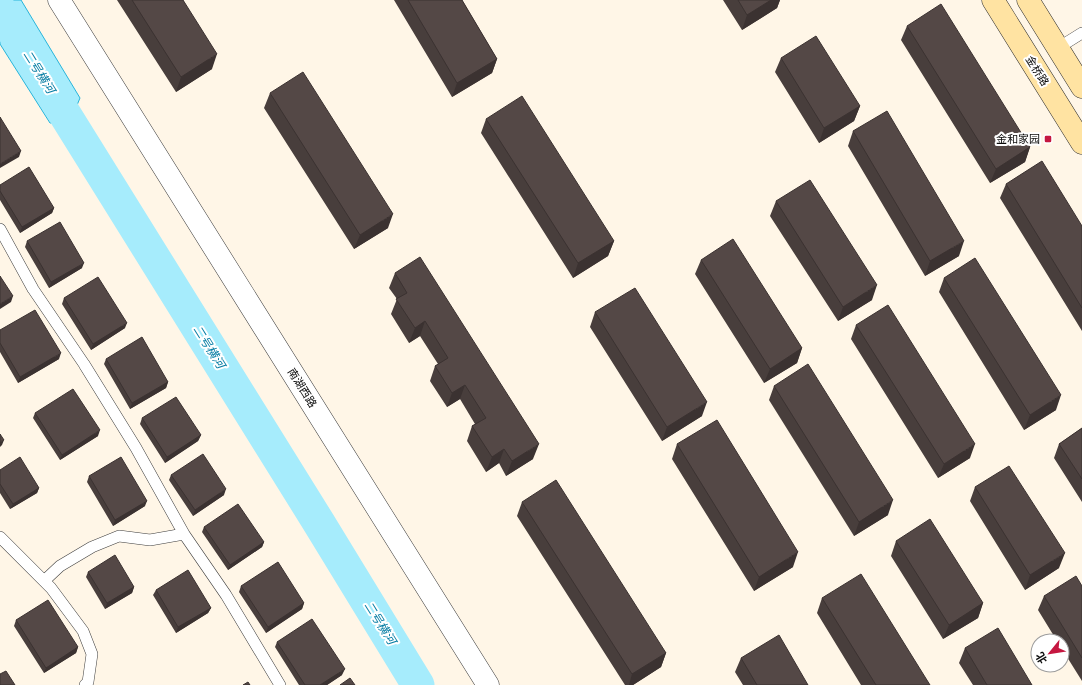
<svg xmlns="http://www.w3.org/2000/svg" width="1082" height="685" font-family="'Source Serif 4','Noto Sans SC',serif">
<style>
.water{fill:#a6ecfc;stroke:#27b4da}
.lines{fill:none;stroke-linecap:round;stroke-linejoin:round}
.river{stroke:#a6ecfc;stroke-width:33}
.lane-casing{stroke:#3d3d3d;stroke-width:12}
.street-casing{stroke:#3d3d3d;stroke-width:23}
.secondary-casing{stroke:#2c2c2c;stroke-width:23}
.lane{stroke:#fff;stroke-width:11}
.street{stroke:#fff;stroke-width:22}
.secondary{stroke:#ffe3a2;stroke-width:22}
.wall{fill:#483e3c}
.shaded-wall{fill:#3b3231}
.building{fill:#544846;stroke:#3b3231}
.poi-dot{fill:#c51740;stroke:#fff;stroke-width:1.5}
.labels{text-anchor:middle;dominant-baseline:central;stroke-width:4;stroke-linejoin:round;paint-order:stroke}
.street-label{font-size:11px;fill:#0a0a0a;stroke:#fff}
.poi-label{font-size:11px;fill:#0a0a0a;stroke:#fff;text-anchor:end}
.water-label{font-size:12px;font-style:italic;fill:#0a7fa5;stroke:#fff}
</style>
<rect width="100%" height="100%" fill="#fff6e7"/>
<path class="water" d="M0,0H21L80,98L70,122L50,123L0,44Z"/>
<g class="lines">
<path class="river" d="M0,10L319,523L418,685"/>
<g class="lane-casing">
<path id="lane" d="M1058,48L1082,33
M0,229L33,289L84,364L136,448L184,534L150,540L119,536L92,547L60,566L44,581
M184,534L226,595L280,685
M0,537L51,588L83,631L92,654L88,682L85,685"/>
</g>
<g class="street-casing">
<path id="street" d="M59,0L488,685"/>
</g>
<g class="secondary-casing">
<path id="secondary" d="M993,0L1082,143
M1028,0L1082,87"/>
</g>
<use href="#lane" class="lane"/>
<use href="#street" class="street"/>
<use href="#secondary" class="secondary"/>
</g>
<path class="wall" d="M117,0H183L212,69L176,92Z
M394,0H462L497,59L492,73L452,97Z
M723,0H780L777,8L742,30Z
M907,26L1030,147L1025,162L990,183L901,40Z
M781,58L860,106L854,121L819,143L775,72Z
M270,93L388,228L354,249L264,108Z
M486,119L614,241L608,256L573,278L481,133Z
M853,131L959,256L925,276L848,146Z
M1006,184L1082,226V331L1000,198Z
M0,185L54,208L52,213L20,233L0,200Z
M776,201L872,300L838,321L770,216Z
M27,241L82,268L49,288L25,247Z
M701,260L802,348L797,363L764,383L695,274Z
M395,273L533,459L506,476L499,463L486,472L467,441L472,426L475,424L460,399L447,407L430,381L435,366L438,364L420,336L409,343L391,314L397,299L389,288Z
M944,278L1056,410L1024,430L939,292Z
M64,298L125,328L91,350L62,304Z
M595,312L702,416L662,441L590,327Z
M856,325L970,458L938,478L851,339Z
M0,330L59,359L18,383L0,352Z
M106,359L168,382L166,388L130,409L104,364Z
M774,386L888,515L854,536L769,400Z
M35,413L98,436L60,460L33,418Z
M142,418L201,435L198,441L165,463L140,424Z
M1082,428V502L1054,458L1059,444Z
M677,444L793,567L754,591L672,459Z
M0,470L39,488L37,493L10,509L0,493Z
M171,475L224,495L193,516L169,480Z
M89,476L145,506L113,526L87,482Z
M975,487L1059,568L1025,590L970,501Z
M522,502L666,653L661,667L633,685H625L517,516Z
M204,527L264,542L262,547L228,570L202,532Z
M896,541L983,603L978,618L943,639L891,556Z
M88,572L134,587L132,593L105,609L86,577Z
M241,586L304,603L302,609L266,633L239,592Z
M1082,586V681L1062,649V641H1057L1038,610L1044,596Z
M156,590L211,608L208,613L176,633L153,595Z
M822,598L930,685H861L817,613Z
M16,620L78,647L76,653L44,673L14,626Z
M277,642L342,675L327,685H299L275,647Z
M965,648L1032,685H973L959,663Z
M741,658L808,685H743L735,672Z"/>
<path class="shaded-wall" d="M771,0H780L777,8L742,30L747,15Z
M217,54L212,69L176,92L181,77Z
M497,59L492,73L452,97L457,83Z
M860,106L854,121L819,143L824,128Z
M1030,147L1025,162L990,183L996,169Z
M21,151L19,157L0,168V164Z
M54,208L52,213L20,233L22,227Z
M393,214L388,228L354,249L360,235Z
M614,241L608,256L573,278L578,263Z
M964,241L959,256L925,276L930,261Z
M84,263L82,268L49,288L51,282Z
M877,285L872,300L838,321L843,307Z
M13,296L11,302L0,309V304Z
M425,321L420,336L409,343L415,328Z
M127,323L125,328L91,350L93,344Z
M802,348L797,363L764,383L770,369Z
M61,353L59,359L18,383L20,377Z
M168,382L166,388L130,409L132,403Z
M465,385L460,399L447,407L452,393Z
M1061,395L1056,410L1024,430L1030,415Z
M707,402L702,416L662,441L667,427Z
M100,430L98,436L60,460L62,455Z
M201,435L198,441L165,463L167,457Z
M4,440L2,445L0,447V442Z
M539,444L533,459L506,476L512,461Z
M975,444L970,458L938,478L944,464Z
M504,449L499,463L486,472L492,457Z
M39,488L37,493L10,509L13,504Z
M226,489L224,495L193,516L195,510Z
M893,500L888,515L854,536L859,522Z
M147,501L145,506L113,526L115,520Z
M264,542L262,547L228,570L230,565Z
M798,552L793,567L754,591L759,577Z
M1065,553L1059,568L1025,590L1030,575Z
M134,587L132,593L105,609L107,603Z
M304,603L302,609L266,633L268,627Z
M983,603L978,618L943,639L949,625Z
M211,608L208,613L176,633L178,627Z
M78,647L76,653L44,673L46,668Z
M666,653L661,667L633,685H629L632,674Z
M345,669L342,675L327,685H320Z"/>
<path class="building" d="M132,0H183L217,54L181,77Z
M408,0H462L497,59L457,83Z
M738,0H771L747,15Z
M941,4L1030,147L996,169L907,26Z
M816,36L860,106L824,128L781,58Z
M303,72L393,214L360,235L270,93Z
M522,96L614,241L578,263L486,119Z
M887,111L964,241L930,261L853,131Z
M0,117L21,151L0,164Z
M1042,161L1082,226V308L1006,184Z
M29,167L54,208L22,227L0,191V185Z
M810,180L877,285L843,307L776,201Z
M60,222L84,263L51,282L27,241Z
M733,239L802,348L770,369L701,260Z
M420,257L539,444L512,461L504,449L492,457L472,426L486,418L465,385L452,393L435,366L448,358L425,321L415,328L396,299L407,293L395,273Z
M975,258L1061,395L1030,415L944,278Z
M0,276L13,296L0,304Z
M98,277L127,323L93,344L64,298Z
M635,288L707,402L667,427L595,312Z
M888,305L975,444L944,464L856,325Z
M35,310L61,353L20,377L0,343V330Z
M142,337L168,382L132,403L106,359Z
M808,364L893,500L859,522L774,386Z
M73,389L100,430L62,455L35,413Z
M176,397L201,435L167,457L142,418Z
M717,420L798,552L759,577L677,444Z
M1082,428V479L1059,444Z
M0,434L4,440L0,442Z
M203,454L226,489L195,510L171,475Z
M20,457L39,488L13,504L0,484V470Z
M121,457L147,501L115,520L89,476Z
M1009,466L1065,553L1030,575L975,487Z
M556,480L666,653L632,674L522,502Z
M238,504L264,542L230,565L204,527Z
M930,519L983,603L949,625L896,541Z
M115,555L134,587L107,603L88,572Z
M278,562L304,603L268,627L241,586Z
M188,570L211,608L178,627L156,590Z
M861,574L930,685H876L822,598Z
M1076,576L1082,586V658L1044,596Z
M48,600L78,647L46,668L16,620Z
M312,619L345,669L320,685H305L277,642Z
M998,628L1032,685H987L965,648Z
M779,635L808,685H757L741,658Z
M6,671L15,685H0V674Z
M350,678L355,685H340Z
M248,682L250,685H243Z"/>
<rect class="poi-dot" x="1044" y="135" width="8" height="8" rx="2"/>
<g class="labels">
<g class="street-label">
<text transform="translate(1037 71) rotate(58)">金桥路</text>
<text transform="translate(302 388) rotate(58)">南湖西路</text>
</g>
<g class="poi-label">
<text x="1040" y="139">金和家园</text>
</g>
<g class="water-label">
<text transform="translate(39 72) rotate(58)">二号横河</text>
<text transform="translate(209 347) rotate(58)">二号横河</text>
<text transform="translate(380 623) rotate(58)">二号横河</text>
</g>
</g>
<g transform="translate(1050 653) rotate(240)"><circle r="19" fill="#ffffff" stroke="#9d9d9d"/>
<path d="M0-3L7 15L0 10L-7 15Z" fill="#c51740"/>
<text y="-6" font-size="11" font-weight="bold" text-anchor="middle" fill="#0a0a0a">北</text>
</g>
</svg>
